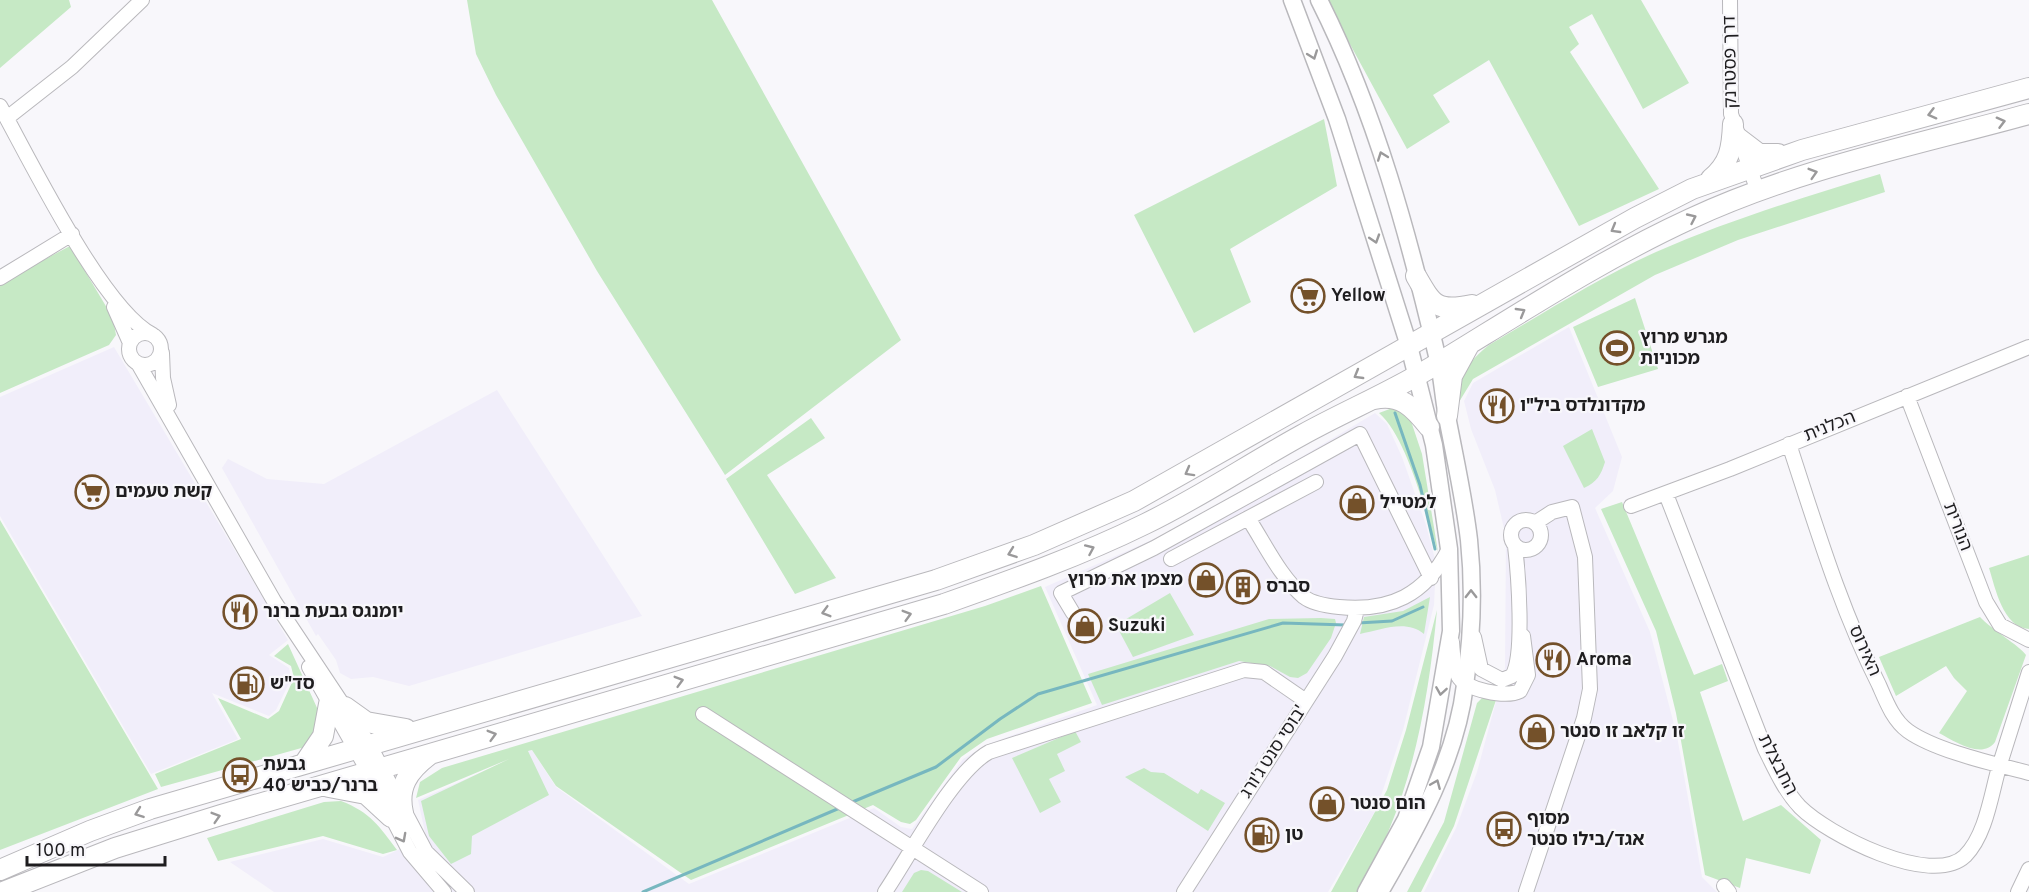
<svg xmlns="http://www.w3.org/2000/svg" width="2029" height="892" font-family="Overpass,'Noto Sans Hebrew',sans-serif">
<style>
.built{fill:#f1eefa}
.green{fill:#c6e9c5}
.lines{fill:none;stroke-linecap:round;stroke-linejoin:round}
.stream{stroke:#77b7bf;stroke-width:3}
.minor-casing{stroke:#b9b8bc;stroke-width:16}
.major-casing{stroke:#b9b8bc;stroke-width:19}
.highway-casing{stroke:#b9b8bc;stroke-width:22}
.minor{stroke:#fff;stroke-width:14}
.major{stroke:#fff;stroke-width:16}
.highway{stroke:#fff;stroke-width:20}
.oneway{stroke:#9a999a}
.labels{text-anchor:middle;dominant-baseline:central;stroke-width:4.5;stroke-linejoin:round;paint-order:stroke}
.street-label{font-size:18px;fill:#1e1d1f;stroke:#f8f7fb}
.poi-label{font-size:18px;font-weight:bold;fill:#1e1d1f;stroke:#f8f7fb;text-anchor:start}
</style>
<rect width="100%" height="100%" fill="#f8f7fb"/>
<path class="built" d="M1569,327L1622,457L1613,491L1595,508L1650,632L1677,736L1702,877L1717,892H1424L1456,828L1477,772L1505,668L1506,537L1495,490L1471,429L1464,401L1473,383Z
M114,347L288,640L269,655L289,668L291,679L276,710L269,716L212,693L238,739L151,774L0,516V397Z
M497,390L642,616L409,686L373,677L351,679L340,673L336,660L318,634L316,636L222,468L228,459L267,479L324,484Z
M1375,413L1387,424L1402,457L1426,525L1436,563L1434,605L1403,730L1377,808L1328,892H274L230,862L323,839L383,857L426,837L418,800L532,750L556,787L689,884L874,808L901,827L912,829L963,759L988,744L1097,705L1045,587L1161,536L1236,496Z"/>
<path class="green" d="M0,0H69L71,7L0,68Z
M467,0H712L901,340L725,475L597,271L496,95L476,54Z
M1326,0H1641L1689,83L1643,109L1592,14L1569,27L1579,44L1570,52L1659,189L1579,226L1489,60L1433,95L1450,122L1407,149Z
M1324,119L1337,186L1230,249L1251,302L1194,333L1134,215Z
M1880,174L1885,192L1738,240L1655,275L1473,379L1456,407C1457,379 1467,362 1489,345C1544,313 1598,278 1656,252C1729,220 1804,197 1880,174Z
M70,246L113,318L116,335L109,345L0,393V283Z
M1635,298L1658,369L1598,387L1573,327Z
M1395,407L1408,412L1422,454L1438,552C1426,514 1407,437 1379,413Z
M811,418L825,438L767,475L836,578L795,594L726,479Z
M1592,429L1605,462C1601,475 1597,482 1584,488L1563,446Z
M1622,502L1694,675L1722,664L1728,681L1700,692L1743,821L1781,805L1821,840L1810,874L1746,858L1740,888L1705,875L1676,713L1656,631L1601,509Z
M0,520L158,789L0,850Z
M2029,555V629C2003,628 1995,587 1989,568Z
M1041,586L1092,703L987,739L961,757L916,820L910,824L901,822L873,805L691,880L556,786L532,750L528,751L549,795L472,836L471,854L451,864L429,836L421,801L509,759L416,798L420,782L442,768L985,606Z
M1170,593L1194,635L1133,657L1116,625Z
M1430,597L1424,634C1406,619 1381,630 1360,634L1364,617L1403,611Z
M1437,610C1428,707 1410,808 1357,892H1331L1387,790L1406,730Z
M1980,617C1991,629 2020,646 2026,655L1995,742C1982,760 1954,741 1939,733L1967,691L1954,678L1946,666L1896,696L1879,657Z
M1321,618L1335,619L1336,623L1331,638L1307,673L1298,678L1290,677L1270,666L1239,661L1102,705L1088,674L1269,619Z
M288,644L318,710L321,725L305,747L161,787L155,774L241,739L218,698L268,719L279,711L294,678L291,666L274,656Z
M1482,698L1496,700L1454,826L1421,892H1407L1444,822L1477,703Z
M1075,731L1081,742L1057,754L1065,771L1049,779L1061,802L1040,813L1012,758Z
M1144,768L1151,772L1164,773L1198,794L1201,789L1225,803L1208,831L1125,777Z
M341,801C370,812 380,827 397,850L383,854L323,836L218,861L207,838L324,802Z
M921,870L928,871L962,892H902L914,873Z"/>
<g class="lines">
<path class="stream" d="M1395,413L1420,485L1435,549
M1358,623L1392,621L1423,607
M850,803L936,767L1000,719L1038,694L1283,623L1346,625
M643,892L842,807"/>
<g class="minor-casing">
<path id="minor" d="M1730,0L1731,114L1758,192
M0,106C30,160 103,310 153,335
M7,118L72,67L142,0
M0,278L72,234
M114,307L130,343
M129 349a16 16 0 1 1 32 0a16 16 0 1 1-32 0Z
M162,353L163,378L169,405
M139,365L274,601L369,744L426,852L467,892
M1907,396L1986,602L2000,625L2029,640
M1789,444C1816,526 1840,608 1879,685C1886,701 1893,720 1908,731C1936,751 1995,764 2029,773
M1666,494L1765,749C1775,769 1784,790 1800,807C1827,834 1931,888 1965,856C1986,835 1991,795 1999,767C2009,735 2019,704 2029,672
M1631,506L1730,469L2029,347
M1248,518C1265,544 1280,577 1304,597C1313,604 1328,606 1339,607C1390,612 1425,595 1449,549
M1511 535a15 15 0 1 1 30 0a15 15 0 1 1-30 0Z
M1171,559L1316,482
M1073,613L1061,593L1154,548L1360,434L1431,578
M1474,637L1481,669L1502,680L1512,676C1525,656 1518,571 1515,546
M1452,642C1453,653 1453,667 1458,676C1465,690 1506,698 1520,691L1528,675L1523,636
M309,667L368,771L410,852L444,892
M703,714L981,892
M1724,886L1729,892
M885,892C910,855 953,772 989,752L1244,670L1264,672L1306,701
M1184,892L1335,656L1354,621L1357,609
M1526,892L1584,718L1590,689L1585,557L1572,507L1552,512L1535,523
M2018,892L2029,869"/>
</g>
<g class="major-casing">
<path id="major" d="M1292,0L1337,119L1409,346L1434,445L1449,549L1451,631L1431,747L1406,819L1366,892
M1319,0C1376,113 1409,237 1438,360C1442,376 1443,394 1446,411C1454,454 1464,497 1469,540C1474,588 1472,638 1465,685C1456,760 1417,828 1380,892"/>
</g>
<g class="highway-casing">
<path id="highway" d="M1738,138L1759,154H1778
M1711,179C1730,163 1732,148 1733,124
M1416,276C1433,306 1437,312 1472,305
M1374,399C1400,393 1413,407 1429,427
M1447,416L1452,376L1469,345
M345,707L366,722L406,729
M304,764L323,736L329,704
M329,787L366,794L391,817
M403,813C397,787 408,771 429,755
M0,870L90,831L150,809L936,580L1034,545L1134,501L1635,218L1692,189L1802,150L2029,88
M3,892L115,848L221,815L944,604C1012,580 1080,556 1145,524C1199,498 1249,464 1302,435C1347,410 1396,390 1440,362C1522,312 1603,259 1690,219C1797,169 1916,145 2029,114"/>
</g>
<use href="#minor" class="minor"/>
<use href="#major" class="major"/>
<use href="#highway" class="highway"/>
</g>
<defs><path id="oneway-chevron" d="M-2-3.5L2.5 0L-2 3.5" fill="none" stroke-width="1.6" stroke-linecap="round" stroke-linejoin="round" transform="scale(1.5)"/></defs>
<g class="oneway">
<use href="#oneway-chevron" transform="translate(1313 55) rotate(70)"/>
<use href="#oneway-chevron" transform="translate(1932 114) rotate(165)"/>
<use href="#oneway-chevron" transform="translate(2001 122) rotate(-15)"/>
<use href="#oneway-chevron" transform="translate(1382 156) rotate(-110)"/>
<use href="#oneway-chevron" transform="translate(1813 173) rotate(-17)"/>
<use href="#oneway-chevron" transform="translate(1692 218) rotate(-25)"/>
<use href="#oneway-chevron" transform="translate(1615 229) rotate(150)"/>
<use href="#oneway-chevron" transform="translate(1375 239) rotate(72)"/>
<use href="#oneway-chevron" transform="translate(1521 312) rotate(-30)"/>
<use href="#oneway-chevron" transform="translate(1358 375) rotate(150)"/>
<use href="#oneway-chevron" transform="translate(1189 472) rotate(151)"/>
<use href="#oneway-chevron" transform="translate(1090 549) rotate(-24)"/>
<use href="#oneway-chevron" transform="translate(1012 553) rotate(160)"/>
<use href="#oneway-chevron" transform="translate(1471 594) rotate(-90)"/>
<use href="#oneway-chevron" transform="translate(826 612) rotate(164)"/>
<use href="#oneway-chevron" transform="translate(907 615) rotate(-16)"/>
<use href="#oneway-chevron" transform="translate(679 681) rotate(-16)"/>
<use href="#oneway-chevron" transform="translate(1441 691) rotate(99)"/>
<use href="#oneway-chevron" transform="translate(492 735) rotate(-16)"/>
<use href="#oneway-chevron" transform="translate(1436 784) rotate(-67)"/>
<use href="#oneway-chevron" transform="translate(139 813) rotate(160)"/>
<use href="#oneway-chevron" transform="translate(216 817) rotate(-17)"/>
<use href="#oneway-chevron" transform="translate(402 838) rotate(62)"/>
</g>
<defs>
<g id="supermarket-ring" transform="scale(1.725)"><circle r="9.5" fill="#f8f7fb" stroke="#74512a" stroke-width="1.5"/><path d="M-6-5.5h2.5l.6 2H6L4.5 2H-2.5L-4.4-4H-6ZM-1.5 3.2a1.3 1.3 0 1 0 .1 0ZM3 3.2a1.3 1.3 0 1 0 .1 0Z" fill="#74512a"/></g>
<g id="stadium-ring" transform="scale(1.725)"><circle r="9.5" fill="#f8f7fb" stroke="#74512a" stroke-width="1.5"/><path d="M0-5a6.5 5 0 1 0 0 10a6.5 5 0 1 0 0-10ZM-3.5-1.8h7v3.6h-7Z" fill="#74512a"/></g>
<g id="restaurant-ring" transform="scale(1.725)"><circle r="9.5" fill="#f8f7fb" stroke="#74512a" stroke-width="1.5"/><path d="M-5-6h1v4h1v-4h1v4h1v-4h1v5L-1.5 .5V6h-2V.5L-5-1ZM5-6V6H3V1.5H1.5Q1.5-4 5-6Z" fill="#74512a"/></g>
<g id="shop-ring" transform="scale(1.725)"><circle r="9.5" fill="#f8f7fb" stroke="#74512a" stroke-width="1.5"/><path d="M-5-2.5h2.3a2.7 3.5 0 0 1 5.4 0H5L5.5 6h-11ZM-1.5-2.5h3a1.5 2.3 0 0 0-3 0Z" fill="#74512a"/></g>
<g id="building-ring" transform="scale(1.725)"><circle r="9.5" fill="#f8f7fb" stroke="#74512a" stroke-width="1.5"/><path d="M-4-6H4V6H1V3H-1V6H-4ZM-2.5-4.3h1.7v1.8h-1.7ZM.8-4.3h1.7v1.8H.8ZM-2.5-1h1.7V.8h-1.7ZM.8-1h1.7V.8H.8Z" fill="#74512a"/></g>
<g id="fuel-ring" transform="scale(1.725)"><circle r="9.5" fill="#f8f7fb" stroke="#74512a" stroke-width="1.5"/><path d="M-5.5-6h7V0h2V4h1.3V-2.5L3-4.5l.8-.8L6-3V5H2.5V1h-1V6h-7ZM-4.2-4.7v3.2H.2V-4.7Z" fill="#74512a"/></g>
<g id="bus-ring" transform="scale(1.725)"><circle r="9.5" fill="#f8f7fb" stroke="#74512a" stroke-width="1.5"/><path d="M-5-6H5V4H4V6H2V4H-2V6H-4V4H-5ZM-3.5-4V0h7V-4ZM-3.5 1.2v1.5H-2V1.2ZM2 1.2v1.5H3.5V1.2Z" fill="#74512a"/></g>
</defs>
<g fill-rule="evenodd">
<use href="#supermarket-ring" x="1308" y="296"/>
<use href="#stadium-ring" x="1617" y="348"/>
<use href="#restaurant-ring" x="1497" y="406"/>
<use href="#supermarket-ring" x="92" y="492"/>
<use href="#shop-ring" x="1357" y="503"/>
<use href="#shop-ring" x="1206" y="580"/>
<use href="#building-ring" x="1243" y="587"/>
<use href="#restaurant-ring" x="240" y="612"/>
<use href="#shop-ring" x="1085" y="626"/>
<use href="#restaurant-ring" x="1553" y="660"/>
<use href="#fuel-ring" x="247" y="684"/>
<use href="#shop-ring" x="1537" y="732"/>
<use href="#bus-ring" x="240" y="775"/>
<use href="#shop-ring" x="1327" y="804"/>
<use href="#bus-ring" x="1504" y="829"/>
<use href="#fuel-ring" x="1262" y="835"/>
</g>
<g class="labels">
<g class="street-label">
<text transform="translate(1731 62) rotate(-91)">דרך פסטרנק</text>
<text transform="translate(1830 427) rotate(-22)">הכלנית</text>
<text transform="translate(1957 527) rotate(69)">הנורית</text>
<text transform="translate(1864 651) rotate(66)">האירוס</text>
<text transform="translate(1274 752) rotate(-57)">בוסי סנט ג'ורג'</text>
<text transform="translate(1777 765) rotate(63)">החבצלת</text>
</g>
<g class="poi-label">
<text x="1331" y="296">Yellow</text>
<text x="1640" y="338">מגרש מרוץ<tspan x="1640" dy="21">מכוניות</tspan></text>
<text x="1520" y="406">מקדונלדס ביל"ו</text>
<text x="115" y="492">קשת טעמים</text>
<text x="1380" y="503">למטייל</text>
<text x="1183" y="580" text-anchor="end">מצמן את מרוץ</text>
<text x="1266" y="587">סברס</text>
<text x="263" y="612">יומנגס גבעת ברנר</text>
<text x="1108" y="626">Suzuki</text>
<text x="1576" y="660">Aroma</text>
<text x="270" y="684">סד"ש</text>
<text x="1560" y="732">זו קלאב זו סנטר</text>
<text x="263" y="765">גבעת<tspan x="263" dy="21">ברנר/כביש 40</tspan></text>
<text x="1350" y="804">הום סנטר</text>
<text x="1527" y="819">מסוף<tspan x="1527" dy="21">אגד/בילו סנטר</tspan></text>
<text x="1285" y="835">טן</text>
</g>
</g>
<path d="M27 856v9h138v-9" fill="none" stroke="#1e1d1f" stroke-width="3"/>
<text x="36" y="856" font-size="18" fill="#1e1d1f" stroke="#f8f7fb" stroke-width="4.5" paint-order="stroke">100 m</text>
</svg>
